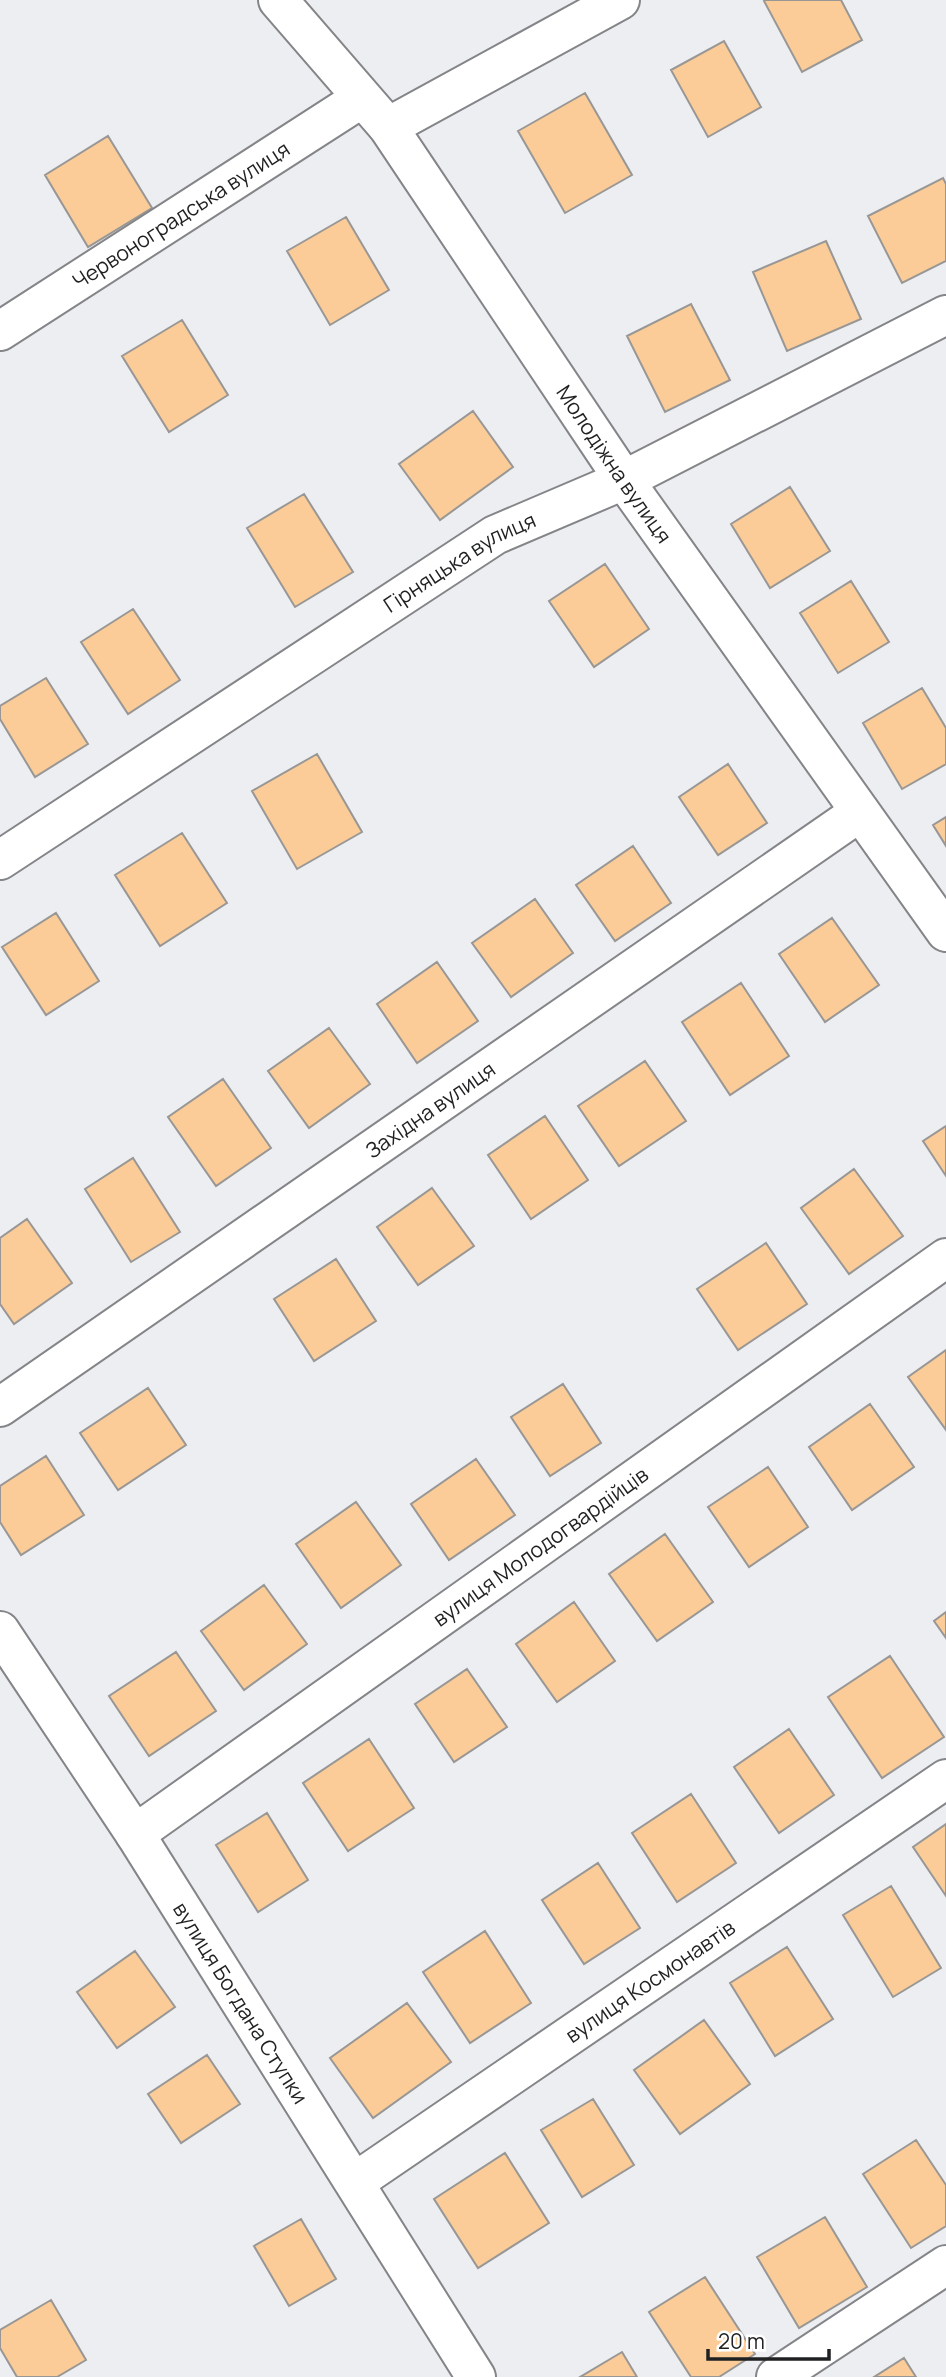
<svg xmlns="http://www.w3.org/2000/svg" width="946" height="2377" font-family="Manrope,sans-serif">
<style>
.building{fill:#fbcc98;stroke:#999795;stroke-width:2}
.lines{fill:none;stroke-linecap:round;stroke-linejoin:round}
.minor-casing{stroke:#848588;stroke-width:42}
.minor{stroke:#fff;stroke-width:38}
.labels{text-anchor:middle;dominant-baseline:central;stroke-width:5;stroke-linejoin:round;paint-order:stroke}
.street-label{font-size:21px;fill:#1f2021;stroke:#fff}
</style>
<rect width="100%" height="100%" fill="#edeef1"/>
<path class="building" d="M766,0H841L862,40L802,72L764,1Z
M724,41L761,107L708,137L671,70Z
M585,93L632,175L565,213L518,131Z
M108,136L152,208L88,247L45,175Z
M943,178L946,184V261L902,283L868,216Z
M346,217L389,290L330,325L287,251Z
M826,241L861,319L787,351L753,272Z
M691,304L730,380L665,412L627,336Z
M182,320L228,395L169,432L122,356Z
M473,411L513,467L440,520L399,464Z
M790,487L830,551L770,588L731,524Z
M304,494L353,572L295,607L247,528Z
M605,564L649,629L594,667L549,601Z
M851,581L889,642L838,673L800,613Z
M133,609L180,680L128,714L81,642Z
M46,678L88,744L35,777L0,719V706Z
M922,688L946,728V764L902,789L863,723Z
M317,754L362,832L297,869L252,791Z
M728,764L767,823L718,855L679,797Z
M946,817V846L933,825Z
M182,833L227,903L160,946L115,875Z
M633,846L671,903L615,941L576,885Z
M535,899L573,953L511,997L472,943Z
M56,913L99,981L46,1015L2,947Z
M832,918L879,985L825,1022L779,954Z
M437,962L478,1021L417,1063L377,1004Z
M741,983L789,1056L730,1095L682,1022Z
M329,1028L370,1084L309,1128L268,1071Z
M645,1061L686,1121L619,1166L578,1106Z
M223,1079L271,1148L216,1186L168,1117Z
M545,1116L588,1180L531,1219L488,1155Z
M946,1126V1176L923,1141Z
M133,1158L180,1232L131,1262L85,1189Z
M854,1169L903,1236L849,1274L801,1208Z
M432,1188L474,1246L418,1285L377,1227Z
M27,1219L72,1283L14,1324L0,1304V1238Z
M766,1243L807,1304L738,1350L697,1289Z
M336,1259L376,1321L314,1361L274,1299Z
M946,1350V1430L908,1377Z
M563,1384L601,1443L550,1476L511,1417Z
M148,1388L186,1445L118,1490L80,1433Z
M870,1404L914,1467L852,1510L809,1447Z
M46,1456L84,1515L21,1555L0,1522V1486Z
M476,1459L515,1515L449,1560L411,1504Z
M768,1467L808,1527L749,1567L708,1507Z
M356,1502L401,1565L341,1608L296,1544Z
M665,1534L713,1602L657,1641L609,1574Z
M264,1585L307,1644L244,1690L201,1631Z
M574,1602L615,1661L557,1702L516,1644Z
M946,1612V1638L934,1621Z
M176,1652L216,1711L149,1756L109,1696Z
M890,1656L944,1737L882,1778L828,1697Z
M467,1669L507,1727L454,1762L415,1704Z
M789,1729L834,1795L779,1833L734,1767Z
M369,1739L414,1808L348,1851L303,1783Z
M691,1794L736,1863L677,1902L632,1833Z
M267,1813L308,1880L258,1912L216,1845Z
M946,1824V1896L913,1847Z
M598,1863L640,1928L584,1964L542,1900Z
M891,1886L941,1968L893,1997L843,1915Z
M485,1931L531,2003L470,2043L423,1972Z
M787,1947L833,2019L775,2056L730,1983Z
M135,1951L175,2007L117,2048L77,1992Z
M407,2003L451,2062L373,2118L330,2058Z
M704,2020L750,2084L680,2134L634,2070Z
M207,2055L240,2104L181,2143L148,2094Z
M593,2099L634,2165L582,2197L541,2130Z
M916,2140L946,2185V2226L911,2248L863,2174Z
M505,2153L549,2223L478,2268L434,2199Z
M825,2217L867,2287L799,2328L757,2257Z
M301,2219L336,2279L289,2306L254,2246Z
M705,2277L755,2354L719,2377H691L649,2312Z
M51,2300L86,2360L57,2377H17L0,2348V2330Z
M622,2352L637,2377H580Z
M904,2358L916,2377H874Z"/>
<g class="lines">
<g class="minor-casing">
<g id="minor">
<path id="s1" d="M278,0L388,127L624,480L946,932"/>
<path d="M388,127L620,0"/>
<path id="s2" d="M0,331L362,98"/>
<path id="s3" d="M0,860L495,535L624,480L946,315"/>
<path id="s4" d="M0,1407L860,812"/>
<path id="s5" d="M0,1631L135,1834L476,2377"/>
<path id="s6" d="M135,1834L946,1258"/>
<path id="s7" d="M355,2182L946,1779"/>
<path d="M776,2377L946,2265"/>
</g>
</g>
<use href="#minor" class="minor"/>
</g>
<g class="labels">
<g class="street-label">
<text stroke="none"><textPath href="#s2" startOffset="215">Червоноградська вулиця</textPath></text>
<text stroke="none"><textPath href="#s1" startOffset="574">Молодіжна вулиця</textPath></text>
<text stroke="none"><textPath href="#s3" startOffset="548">Гірняцька вулиця</textPath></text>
<text stroke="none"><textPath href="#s4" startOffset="523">Західна вулиця</textPath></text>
<text stroke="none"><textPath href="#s6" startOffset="497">вулиця Молодогвардійців</textPath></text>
<text stroke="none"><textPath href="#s7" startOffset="357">вулиця Космонавтів</textPath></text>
<text stroke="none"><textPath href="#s5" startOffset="443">вулиця Богдана Ступки</textPath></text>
</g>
</g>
<path d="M708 2349v10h121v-10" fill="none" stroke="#1f2021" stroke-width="3.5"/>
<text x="718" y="2349" font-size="21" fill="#1f2021" stroke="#ffffff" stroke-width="5" paint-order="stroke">20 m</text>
</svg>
